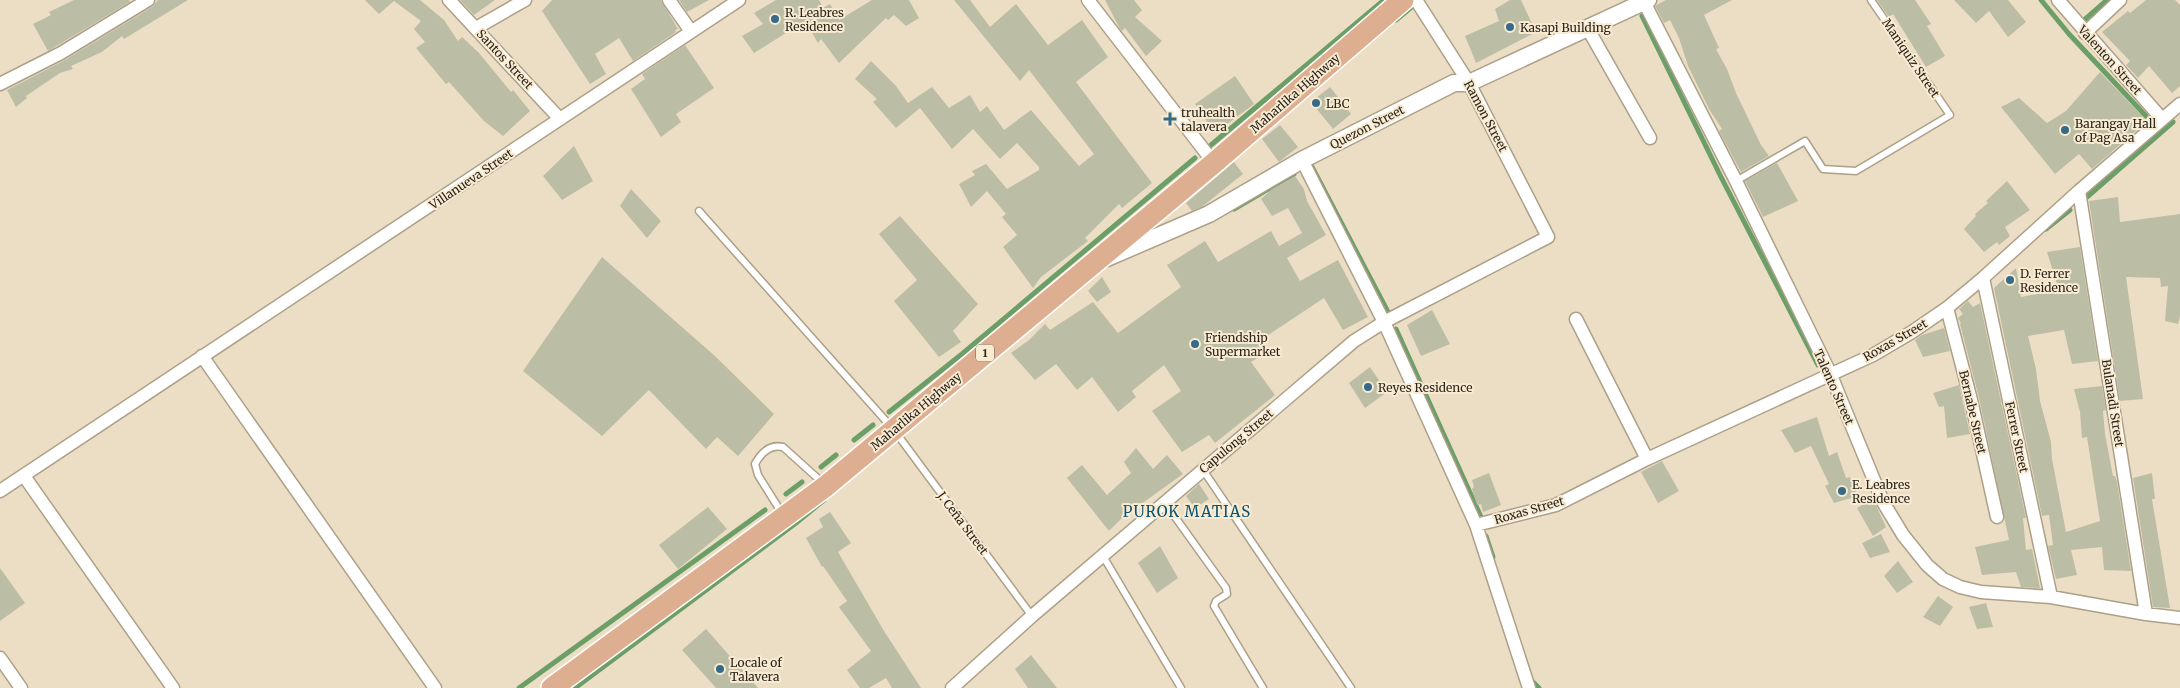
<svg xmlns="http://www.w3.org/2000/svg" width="2180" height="688" font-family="Merriweather,serif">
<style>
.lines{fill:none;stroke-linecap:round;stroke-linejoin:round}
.stream{stroke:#6c9e68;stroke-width:5}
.building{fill:#bbbea4}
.service-casing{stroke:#ada089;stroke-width:9}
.minor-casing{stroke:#ada089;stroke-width:15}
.tertiary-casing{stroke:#ada089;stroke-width:19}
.primary-casing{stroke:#fff;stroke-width:24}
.service{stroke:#fff;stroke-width:6}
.minor{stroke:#fff;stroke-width:12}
.tertiary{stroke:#fff;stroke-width:16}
.primary{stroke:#ddae8f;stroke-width:21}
.poi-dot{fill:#366b87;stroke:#f9ebd2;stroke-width:2}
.labels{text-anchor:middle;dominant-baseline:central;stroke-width:4;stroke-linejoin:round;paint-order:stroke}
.shield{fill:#f9ebd2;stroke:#686052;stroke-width:1}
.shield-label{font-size:11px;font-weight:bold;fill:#2a241b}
.poi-label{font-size:12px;fill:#2a241b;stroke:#f9ebd2;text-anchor:start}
.street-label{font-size:12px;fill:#2a241b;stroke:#f9ebd2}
.quarter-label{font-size:15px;letter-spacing:1px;fill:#0d526f;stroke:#f9ebd2}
</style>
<rect width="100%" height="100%" fill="#ecdec5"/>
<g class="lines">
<path class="stream" d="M2041,0L2069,34L2146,116
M1642,16L1721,177L1818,365
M1396,20L1414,5
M2082,22L2107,0
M1211,145L1384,0
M1311,165L1388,312
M2087,197L2173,122
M1234,209L1294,174
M2046,229L2070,210
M1396,329L1481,517
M889,412L962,354L1195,158
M854,440L873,425
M821,467L836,455
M786,494L802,482
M1486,536L1493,557
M1530,679L1539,688
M519,688L765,510
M575,688L796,523L824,500"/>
</g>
<path class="building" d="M74,0H129L130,2L48,51L33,24L51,15L49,12Z
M158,0H188L124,39L122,36L102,52L71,66L73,69L60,73L26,96L27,98L16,107L7,90L65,60L152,7Z
M365,0H420L444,20L458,41L462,37L479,53L511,92L513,90L530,111L503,136L484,121L449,82L446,84L416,48L425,42L414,29L421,21L394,1L379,14Z
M460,0H495L474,15Z
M552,0H661L678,29L675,30L676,32L633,61L619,38L595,54L606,74L590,84L542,11Z
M679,0H709L687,12Z
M776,0H819L823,8L830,4L839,20L872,0H909L919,18L906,26L894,15L888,20L886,18L839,63L821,39L818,43L805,21L754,53L742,36L763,24L754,13Z
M954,0H970L990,27L1016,4L1048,45L1082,20L1108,57L1076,82L1152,183L1122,208L1119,204L1085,238L1088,241L1041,277L1033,288L1003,247L1017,235L1002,217L1006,214L987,191L971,207L959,184L975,175L972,171L986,164L1007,189L1039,170V167L1017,143L1000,159L973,129L952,149L920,108L896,128L873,102L877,99L855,79L871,61L896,86L908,103L932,87L949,108L970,95L980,112L987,106L1004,130L1031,110L1079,166L1094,154L1029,70L1020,81Z
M1105,0H1134L1142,10L1135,17L1162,41L1146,56L1125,28L1122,31L1120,29Z
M1510,0H1521L1536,32L1476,63L1465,36L1499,21L1495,9Z
M1666,0H1732L1704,15L1719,48L1716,49L1727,69L1736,93L1761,145L1769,156L1741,172L1719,131L1722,129L1709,109L1688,66L1679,38L1670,20L1664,23L1655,6Z
M1877,0H1915L1931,24L1927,26L1945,56L1926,67L1893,14L1889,17Z
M1954,0H2008L2026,22L2008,37L1989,11L1976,23Z
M2146,0H2175L2180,5V86L2172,93L2149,66L2138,78L2126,65L2130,61L2102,32L2128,11L2130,13Z
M685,45L714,88L676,114L681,122L661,137L631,89L645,79L642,74Z
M2100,72L2147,121L2092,169L2079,154L2055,174L2001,107L2019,98L2047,123L2066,111Z
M1235,76L1254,104L1215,133L1195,104Z
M1330,87L1351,114L1333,129L1311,102Z
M1280,125L1298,147L1279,162L1262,139Z
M574,146L593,181L562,200L543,176Z
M1234,162L1243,174L1203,206L1192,211L1186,203Z
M1777,163L1798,201L1763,217L1745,181Z
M1295,176L1304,189L1307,201L1326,235L1287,258L1300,281L1338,260L1368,317L1343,330L1324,298L1262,339L1269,351L1251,362L1275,395L1215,443L1209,435L1182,452L1152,411L1181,391L1164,365L1132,391L1136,397L1118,412L1092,377L1077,390L1056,364L1035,380L1011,353L1029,340L1045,324L1050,330L1093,302L1118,333L1181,287L1167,265L1205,241L1218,262L1271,231L1279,246L1302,233L1288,208L1272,216L1261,199L1272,189Z
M2007,181L2030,210L2005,227L2010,236L1999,245L1997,242L1984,252L1964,229L1976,216L1975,214L1988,203L1986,201Z
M631,189L661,221L647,238L620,206Z
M2118,197L2120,222L2180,214V316L2178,324L2165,321L2168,286L2161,287L2160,278L2126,277L2143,399L2120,401L2089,201Z
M900,216L978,304L953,331L961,342L939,357L894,301L917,280L879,234Z
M2080,247L2098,361L2072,364L2064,330L2028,336L2036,369L2040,401L2051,442L2052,459L2066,532L2100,521L2087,437L2082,438L2080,412L2074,389L2102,386L2106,410L2103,411L2105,434L2113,476H2115L2117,482L2131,571L2104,570L2102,547L2071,550L2077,575L2056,579L2048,546L2053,545L2049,515L2042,516L1994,288L2016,268L2021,297L2059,290L2047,252Z
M602,257L715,356L774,414L738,456L717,437L706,449L649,390L602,436L523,371Z
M1102,277L1111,292L1097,302L1088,291Z
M1968,301L1973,307L1980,303L2026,518H2023L2026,550L2032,549L2040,588L2021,587L2016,572L1982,575L1975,547L2009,540L1979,398L1960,324L1961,323L1958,318L1963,314L1959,309Z
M1432,310L1450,344L1421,356L1407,325Z
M1944,328L1950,351L1923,357L1915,340L1922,335Z
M1370,367L1387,392L1365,408L1349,383Z
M1959,385L1970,434L1947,438L1944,406L1939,407L1933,393Z
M1817,417L1829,456L1837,452L1846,478L1850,477L1858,496L1834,503L1825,486L1829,484L1811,446L1795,453L1781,430Z
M1136,448L1153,469L1167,455L1183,474L1130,512L1129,511L1109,531L1067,478L1082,465L1107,495L1131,473L1124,462Z
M1662,461L1679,491L1658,503L1641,472Z
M1489,473L1501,505L1483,512L1481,504L1477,505L1472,489L1474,487L1472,480Z
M2152,473L2155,499H2152L2170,608L2153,607L2133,478Z
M1199,484L1209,499L1195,508L1186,496Z
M1873,499L1886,527L1873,536L1857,508Z
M708,507L727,529L678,569L659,545Z
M830,512L851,543L838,552L884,631L921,688H892L886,678L869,688H860L847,670L871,651L839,607L847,601L823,566L822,567L806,538L823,527L819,519Z
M1881,534L1890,552L1870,558L1862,543Z
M1160,546L1178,578L1157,593L1138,563Z
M1898,561L1913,582L1897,593L1884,576Z
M0,568L25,603L0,621Z
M1938,596L1953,607L1940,626L1923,617Z
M1986,603L1993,627L1977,629L1969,607Z
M706,629L758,688H716L682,650Z
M1031,655L1057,688H1028L1015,669Z"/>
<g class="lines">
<g class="service-casing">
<path id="service" d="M1736,181L1805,141L1823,169L1856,171L1950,115L1871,0
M699,211L894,430L1032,616
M1203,470L1351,688
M1165,503L1226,588L1227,594L1216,601L1214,606L1263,688
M783,515L758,475L755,464C761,453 770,444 783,447L824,484
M1103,556L1181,688"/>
</g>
<g class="minor-casing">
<path id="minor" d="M449,0L560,119
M669,0L690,30
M1088,0L1214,163
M1643,0L1736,181L1830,373L1883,502L1903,535L1927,565L1943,579L1960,587L1981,592L2051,597L2146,614L2180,618
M2058,0L2162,119
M476,28L525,0
M1588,29L1650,138
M2085,33L2120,0
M0,84L61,53L148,0
M1302,160L1384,322L1476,525L1529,688
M2079,191L2146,614
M1983,278L2051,597
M1947,308L1971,400L1997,517
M1576,319L1647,459
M202,356L435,688
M24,476L173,688
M0,491L739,0
M1476,525L1556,505L1647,459L1873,355L1912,332L1947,308L1983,278L2079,191L2180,104
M0,658L21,688
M952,688L1032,616L1354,341L1384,322L1548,237L1469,83L1416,0"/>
</g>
<g class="tertiary-casing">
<path id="tertiary" d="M1107,258L1209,214L1302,160L1454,83H1469L1648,0"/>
</g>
<g class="primary-casing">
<path id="primary" d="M552,688L826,486L1214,163L1403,0"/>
</g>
<use href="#service" class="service"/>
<use href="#minor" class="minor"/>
<use href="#tertiary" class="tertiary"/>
<use href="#primary" class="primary"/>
</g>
<g class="poi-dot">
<circle cx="775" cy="19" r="5"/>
<circle cx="1510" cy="27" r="5"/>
<circle cx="1316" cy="103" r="5"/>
<path d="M1167.5 111.5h5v5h5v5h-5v5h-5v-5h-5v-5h5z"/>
<circle cx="2065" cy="130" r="5"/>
<circle cx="2010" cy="280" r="5"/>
<circle cx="1195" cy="344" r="5"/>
<circle cx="1368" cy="387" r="5"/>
<circle cx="1842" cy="491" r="5"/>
<circle cx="720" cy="669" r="5"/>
</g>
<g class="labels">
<rect class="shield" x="976" y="344.5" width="18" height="17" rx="4"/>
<g class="shield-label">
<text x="985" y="353">1</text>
</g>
<g class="poi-label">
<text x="785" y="12">R. Leabres<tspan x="785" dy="14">Residence</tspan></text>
<text x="1520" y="27">Kasapi Building</text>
<text x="1326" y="103">LBC</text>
<text x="1181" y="112">truhealth<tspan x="1181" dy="14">talavera</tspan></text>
<text x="2075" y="123">Barangay Hall<tspan x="2075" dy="14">of Pag Asa</tspan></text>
<text x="2020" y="273">D. Ferrer<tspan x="2020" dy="14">Residence</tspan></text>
<text x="1205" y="337">Friendship<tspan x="1205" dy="14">Supermarket</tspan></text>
<text x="1378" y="387">Reyes Residence</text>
<text x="1852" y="484">E. Leabres<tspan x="1852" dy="14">Residence</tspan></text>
<text x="730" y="662">Locale of<tspan x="730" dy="14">Talavera</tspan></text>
</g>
<g class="street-label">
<text transform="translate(1911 58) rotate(56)">Maniquiz Street</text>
<text transform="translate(505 59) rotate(47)">Santos Street</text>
<text transform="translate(2110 60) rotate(48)">Valenton Street</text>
<text transform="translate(1295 93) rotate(-41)">Maharlika Highway</text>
<text transform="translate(1486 116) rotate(62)">Ramon Street</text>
<text transform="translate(1367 127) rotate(-27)">Quezon Street</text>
<text transform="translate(471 179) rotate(-34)">Villanueva Street</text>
<text transform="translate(1895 340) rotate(-30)">Roxas Street</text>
<text transform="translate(1834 387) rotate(66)">Talento Street</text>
<text transform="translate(2113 403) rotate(81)">Bulanadi Street</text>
<text transform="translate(916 411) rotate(-40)">Maharlika Highway</text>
<text transform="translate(1973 412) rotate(77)">Bernabe Street</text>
<text transform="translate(2017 437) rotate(78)">Ferrer Street</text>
<text transform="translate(1236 441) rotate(-40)">Capulong Street</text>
<text transform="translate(1529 510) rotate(-16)">Roxas Street</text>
<text transform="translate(963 523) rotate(53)">J. Ceña Street</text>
</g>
<g class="quarter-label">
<text x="1187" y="511">PUROK MATIAS</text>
</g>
</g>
</svg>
